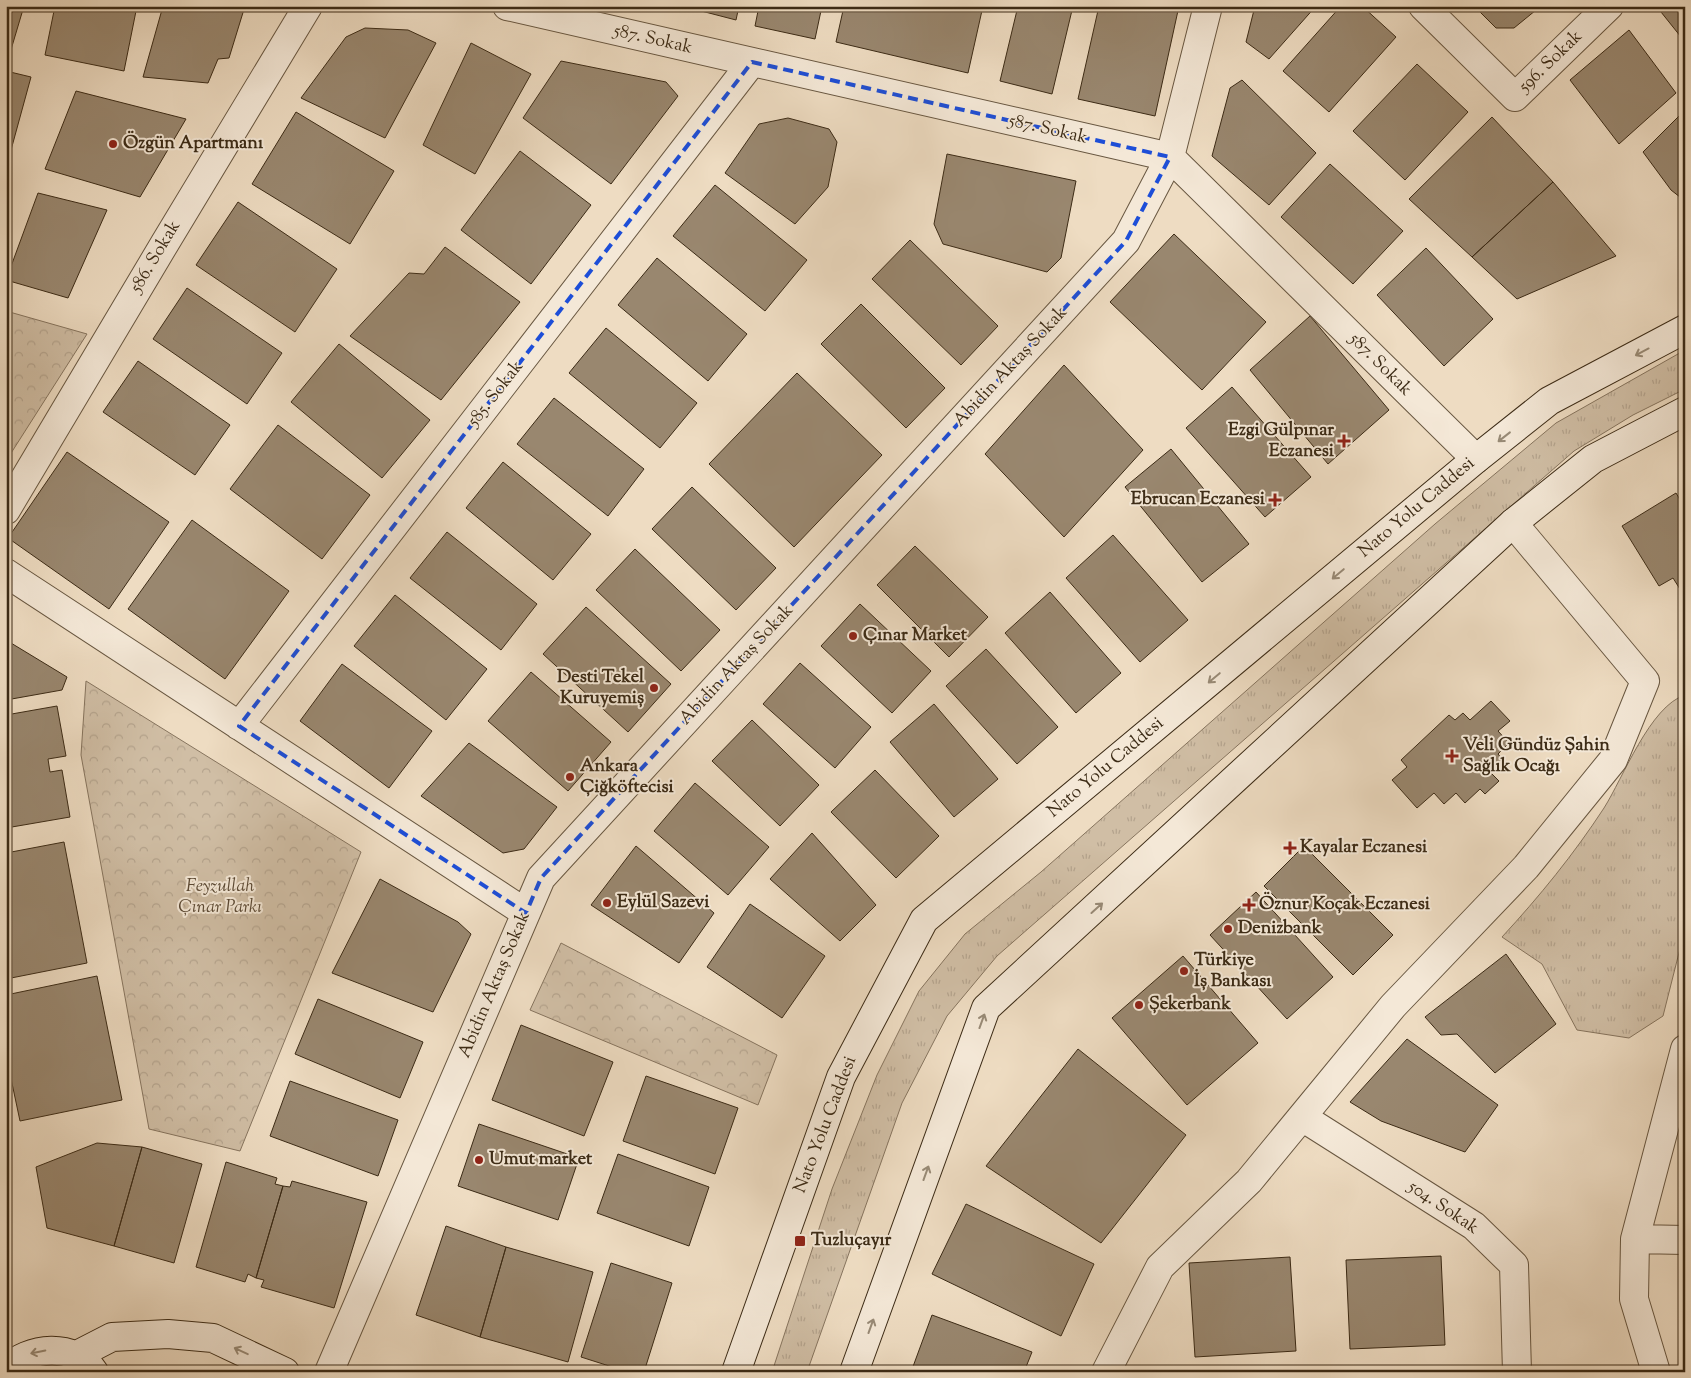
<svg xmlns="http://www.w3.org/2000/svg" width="1691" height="1378" font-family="'Sorts Mill Goudy',serif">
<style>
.grass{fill:url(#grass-tufts);stroke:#86745e}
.park{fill:url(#park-crowns);stroke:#86745e}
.building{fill:#99876f;stroke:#3c2b16}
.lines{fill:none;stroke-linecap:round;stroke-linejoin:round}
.minor-casing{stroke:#685741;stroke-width:30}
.secondary-casing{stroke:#3c2b16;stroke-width:30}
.minor{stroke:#f4e8d7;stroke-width:28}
.secondary{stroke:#f4e8d7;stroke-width:28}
.oneway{stroke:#988a76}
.marked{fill:none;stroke:#1d4ed8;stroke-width:4;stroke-dasharray:10 6;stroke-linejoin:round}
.poi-dot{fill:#8f2418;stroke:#f4e8d7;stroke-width:2}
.labels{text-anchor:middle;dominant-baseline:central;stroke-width:4;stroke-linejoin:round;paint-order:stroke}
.street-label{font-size:18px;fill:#3c2b16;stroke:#f4e8d7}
.poi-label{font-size:18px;font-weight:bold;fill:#3c2b16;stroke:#f4e8d7;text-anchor:start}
.park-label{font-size:18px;font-style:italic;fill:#5a4833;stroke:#f4e8d7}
</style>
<defs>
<pattern id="grass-tufts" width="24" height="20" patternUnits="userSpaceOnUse" patternTransform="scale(1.25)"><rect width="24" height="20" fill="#d0bea5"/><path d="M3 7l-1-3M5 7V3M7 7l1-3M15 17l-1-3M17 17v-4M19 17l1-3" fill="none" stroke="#b4a38d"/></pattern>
<pattern id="park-crowns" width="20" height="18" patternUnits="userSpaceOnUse" patternTransform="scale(1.25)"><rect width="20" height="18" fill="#d0bea5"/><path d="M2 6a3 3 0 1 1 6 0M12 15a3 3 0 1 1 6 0" fill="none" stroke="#b4a38d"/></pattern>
</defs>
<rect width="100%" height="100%" fill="#eedcc2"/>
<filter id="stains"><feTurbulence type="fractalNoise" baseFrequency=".004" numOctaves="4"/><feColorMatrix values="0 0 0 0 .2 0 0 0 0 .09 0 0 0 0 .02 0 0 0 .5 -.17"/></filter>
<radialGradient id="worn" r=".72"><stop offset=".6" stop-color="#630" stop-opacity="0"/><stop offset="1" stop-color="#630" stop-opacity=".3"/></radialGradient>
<path class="grass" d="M1685,350V389L1633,415L1574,451L997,956L947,1016L902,1103L807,1372H772L832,1189L877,1075L919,991L965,934L1041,872L1435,524L1556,423Z
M1685,695V929L1663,1016L1629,1038L1577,1030L1542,964L1502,937C1539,897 1574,854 1604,808C1623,778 1650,706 1685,695Z"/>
<path class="park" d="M6,311L87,334L6,461Z
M86,681L361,852L240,1151L149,1129L81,755Z
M561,943L777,1055L758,1105L530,1010Z"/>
<path class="building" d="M6,6H24L10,53L6,52Z
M55,6H137L124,71L45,55Z
M163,6H245L229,58L218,59L208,83L143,77Z
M682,6H739L736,20Z
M759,6H822L815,39L755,26Z
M844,6H983L968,73L836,42Z
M1018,6H1073L1052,94L1000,81Z
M1099,6H1179L1155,116L1078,99Z
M1255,6H1316L1269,59L1246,42Z
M1341,6H1362L1396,37L1329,112L1283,71Z
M1474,6H1541L1514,28H1496Z
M1685,6V42L1657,7Z
M365,28L408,30L436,43L385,138L301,98L346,37Z
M1629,30L1676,93L1619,144L1570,80Z
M471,43L531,74L475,174L423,145Z
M561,61L666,82L678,96L611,184L523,118Z
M1417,64L1468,112L1405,180L1353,131Z
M6,71L31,77L8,161L6,160Z
M1242,80L1316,153L1269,205L1212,156L1230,88Z
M76,91L186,119L140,197L45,169Z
M1685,110V201L1671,190L1643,152Z
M296,112L394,171L350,244L252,184Z
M1492,117L1553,182L1472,257L1409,199Z
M788,118L829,129L837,142L828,187L795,224L725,173L759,124Z
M520,151L591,205L531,284L461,230Z
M947,154L1076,181L1061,258L1047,272L943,244L934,224Z
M1330,164L1403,231L1353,284L1281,217Z
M1553,182L1616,256L1517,299L1472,257Z
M715,185L807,260L765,311L673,236Z
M38,193L107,210L68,298L6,280Z
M238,202L337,269L295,332L196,265Z
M1174,234L1266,322L1202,390L1110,302Z
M910,240L998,326L961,365L872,279Z
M445,247L520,302L441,400L350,336L409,273L424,274Z
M1426,248L1493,319L1444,366L1377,295Z
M657,258L747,334L708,381L618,305Z
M187,288L282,353L247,404L153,339Z
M861,304L945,388L906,428L821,344Z
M1310,316L1389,410L1328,464L1250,370Z
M606,328L697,403L660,448L569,373Z
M339,344L430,420L382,478L291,402Z
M138,361L230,425L195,475L103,412Z
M1064,365L1143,450L1064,537L985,454Z
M797,373L882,455L794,547L709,464Z
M1232,387L1311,477L1265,517L1186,428Z
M554,398L644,469L608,516L517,444Z
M278,425L370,495L322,559L230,489Z
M1171,449L1249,544L1202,582L1125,487Z
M67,452L169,522L109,609L8,538Z
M503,462L591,534L553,580L466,508Z
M692,487L776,568L736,610L652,529Z
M1676,493L1685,508V597L1673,578L1659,586L1622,526Z
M192,520L289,591L225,679L128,609Z
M447,532L537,604L501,650L410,578Z
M1113,535L1188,620L1140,662L1066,578Z
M915,546L988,617L949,657L877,585Z
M635,549L720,630L681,671L596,590Z
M1050,592L1121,673L1076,713L1005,633Z
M395,595L487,669L446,720L354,646Z
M860,604L931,671L892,713L821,646Z
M586,607L671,684L628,732L543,654Z
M6,640L67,677L62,690L6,700Z
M986,649L1058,727L1017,764L946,686Z
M800,663L871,727L835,768L763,704Z
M342,664L432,731L389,788L300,721Z
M531,672L611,742L568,791L488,721Z
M1491,701L1510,721L1498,731L1509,743L1498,754L1502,759L1489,771L1499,781L1485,794L1480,789L1465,803L1456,793L1444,804L1434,793L1417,808L1392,780L1407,767L1401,760L1449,715L1455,720L1463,713L1470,720Z
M934,704L998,779L954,817L890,742Z
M57,706L66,756L48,759L50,772L62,770L70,817L6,828V715Z
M752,720L819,785L780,826L712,761Z
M469,743L557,807L524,849L503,853L421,796Z
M875,770L939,836L896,878L831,812Z
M695,783L769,847L728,895L654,831Z
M812,833L876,905L840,941L770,879Z
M64,842L87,963L6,979V853Z
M636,846L714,913L679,963L591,905Z
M1304,846L1393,935L1353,975L1264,886Z
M380,879L458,922L471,934L433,1012L332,973Z
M1256,892L1333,977L1287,1019L1210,935Z
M750,904L825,956L782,1018L707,967Z
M1506,954L1556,1024L1495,1073L1457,1034L1441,1035L1425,1017Z
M1183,956L1258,1043L1187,1105L1112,1018Z
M97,976L122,1100L20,1121L6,1055V995Z
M318,999L423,1042L400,1098L295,1054Z
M521,1025L613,1062L584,1136L492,1100Z
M1407,1039L1498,1105L1465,1152L1381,1121L1350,1102Z
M1078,1049L1186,1135L1101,1243L986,1166Z
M646,1076L738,1108L715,1174L623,1141Z
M290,1081L398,1120L378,1176L270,1136Z
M479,1124L579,1158L558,1220L458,1186Z
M97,1143L142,1147L114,1246L47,1228L36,1167Z
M142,1147L202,1164L174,1263L114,1246Z
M618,1154L709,1187L689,1246L597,1213Z
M226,1162L277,1178L275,1184L283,1186L256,1278L248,1274L245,1282L196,1267Z
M292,1181L367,1202L334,1308L261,1287L264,1280L256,1278L283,1186L290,1187Z
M966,1204L1094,1264L1061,1336L932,1274Z
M446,1226L506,1247L480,1337L416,1315Z
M506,1247L593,1272L568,1362L480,1337Z
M1441,1256L1445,1345L1350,1349L1346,1260Z
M1290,1257L1296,1351L1195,1357L1189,1263Z
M611,1263L672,1283L644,1372H628L581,1357Z
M932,1315L1032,1352L1024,1372H911Z"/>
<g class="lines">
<g class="minor-casing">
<path id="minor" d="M507,6L1170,157L1476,459
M1423,6L1515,97L1609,6
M6,510L165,243L308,6
M6,573L526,913
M239,726L752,62
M1302,1117L1474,1226L1514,1265L1517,1372
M1635,1239L1685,1240
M329,1372L541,878L1126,241L1170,157L1208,6
M1106,1372L1160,1267L1249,1181L1393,1006L1526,867L1613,760L1645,681L1513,523
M1656,1372L1634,1299L1635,1239L1685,1049"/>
</g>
<g class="secondary-casing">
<path id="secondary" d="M75,1356L112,1337L168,1334L213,1338L285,1372
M6,1370C28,1346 75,1342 94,1372
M736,1372L841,1077L924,920L1476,459L1549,401L1685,329
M854,1372L986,1008L1513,523L1593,459L1685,411"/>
</g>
<use href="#minor" class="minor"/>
<use href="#secondary" class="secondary"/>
</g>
<defs><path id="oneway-shaft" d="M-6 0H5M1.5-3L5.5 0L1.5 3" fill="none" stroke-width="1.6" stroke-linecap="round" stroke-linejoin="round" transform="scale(1.25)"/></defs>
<g class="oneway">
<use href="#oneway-shaft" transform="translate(1642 352) rotate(152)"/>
<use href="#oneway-shaft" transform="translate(1504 437) rotate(142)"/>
<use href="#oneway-shaft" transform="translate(1338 574) rotate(140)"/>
<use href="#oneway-shaft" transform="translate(1214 678) rotate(140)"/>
<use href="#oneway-shaft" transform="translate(1097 908) rotate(-42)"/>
<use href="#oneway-shaft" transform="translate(982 1021) rotate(-70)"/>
<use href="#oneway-shaft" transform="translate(926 1173) rotate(-70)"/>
<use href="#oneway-shaft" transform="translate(871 1326) rotate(-70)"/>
<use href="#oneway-shaft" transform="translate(241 1351) rotate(-155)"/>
<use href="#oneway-shaft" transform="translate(38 1352) rotate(168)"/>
</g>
<path class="marked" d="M752,62L1170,157L1126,241L541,878L526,913L239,726Z"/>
<g class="poi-dot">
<circle cx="113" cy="144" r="5"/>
<path d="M1341.5 433.5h5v5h5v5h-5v5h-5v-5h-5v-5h5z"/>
<path d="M1272.5 492.5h5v5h5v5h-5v5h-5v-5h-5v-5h5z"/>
<circle cx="853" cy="636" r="5"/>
<circle cx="654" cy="688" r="5"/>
<path d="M1449.5 748.5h5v5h5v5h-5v5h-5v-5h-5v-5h5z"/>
<circle cx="570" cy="777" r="5"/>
<path d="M1287.5 840.5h5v5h5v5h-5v5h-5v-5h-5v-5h5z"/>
<circle cx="607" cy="903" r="5"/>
<path d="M1246.5 897.5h5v5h5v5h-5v5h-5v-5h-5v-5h5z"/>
<circle cx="1228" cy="929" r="5"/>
<circle cx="1184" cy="971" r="5"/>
<circle cx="1139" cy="1005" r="5"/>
<circle cx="479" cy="1160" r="5"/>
<rect x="794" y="1235" width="12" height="12" rx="2.5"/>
</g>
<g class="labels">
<g class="street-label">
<text transform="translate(653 40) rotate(13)">587. Sokak</text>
<text transform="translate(1551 62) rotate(-44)">596. Sokak</text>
<text transform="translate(1048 130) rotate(13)">587. Sokak</text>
<text transform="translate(156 257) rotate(-59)">586. Sokak</text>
<text transform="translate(1380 365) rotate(45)">587. Sokak</text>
<text transform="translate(1011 367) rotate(-47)">Abidin Aktaş Sokak</text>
<text transform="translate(496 394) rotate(-52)">585. Sokak</text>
<text transform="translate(1417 508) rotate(-40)">Nato Yolu Caddesi</text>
<text transform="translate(737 665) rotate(-47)">Abidin Aktaş Sokak</text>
<text transform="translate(1106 768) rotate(-40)">Nato Yolu Caddesi</text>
<text transform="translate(495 985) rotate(-67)">Abidin Aktaş Sokak</text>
<text transform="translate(826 1125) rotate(-69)">Nato Yolu Caddesi</text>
<text transform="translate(1443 1208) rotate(34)">504. Sokak</text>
</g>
<g class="poi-label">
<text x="123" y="144">Özgün Apartmanı</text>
<text x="1334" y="431" text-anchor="end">Ezgi Gülpınar<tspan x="1334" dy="21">Eczanesi</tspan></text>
<text x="1265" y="500" text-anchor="end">Ebrucan Eczanesi</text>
<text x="863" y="636">Çınar Market</text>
<text x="644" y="678" text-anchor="end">Desti Tekel<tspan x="644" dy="21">Kuruyemiş</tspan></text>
<text x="1463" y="746">Veli Gündüz Şahin<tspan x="1463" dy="21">Sağlık Ocağı</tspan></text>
<text x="580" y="767">Ankara<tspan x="580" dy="21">Çiğköftecisi</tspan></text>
<text x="1300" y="848">Kayalar Eczanesi</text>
<text x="617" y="903">Eylül Sazevi</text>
<text x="1259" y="905">Öznur Koçak Eczanesi</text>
<text x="1238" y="929">Denizbank</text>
<text x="1194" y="961">Türkiye<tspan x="1194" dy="21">İş Bankası</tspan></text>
<text x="1149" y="1005">Şekerbank</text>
<text x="489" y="1160">Umut market</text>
<text x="811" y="1241">Tuzluçayır</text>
</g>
<g class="park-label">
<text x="220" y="887">Feyzullah<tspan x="220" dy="21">Çınar Parkı</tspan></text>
</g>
</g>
<rect width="1691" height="1378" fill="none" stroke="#eedcc2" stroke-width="25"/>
<rect x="8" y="8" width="1676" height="1363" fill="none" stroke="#3c2b16" stroke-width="2.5"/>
<rect x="12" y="12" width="1666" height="1353" fill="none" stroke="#3c2b16"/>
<rect width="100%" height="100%" filter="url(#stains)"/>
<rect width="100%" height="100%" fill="url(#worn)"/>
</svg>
